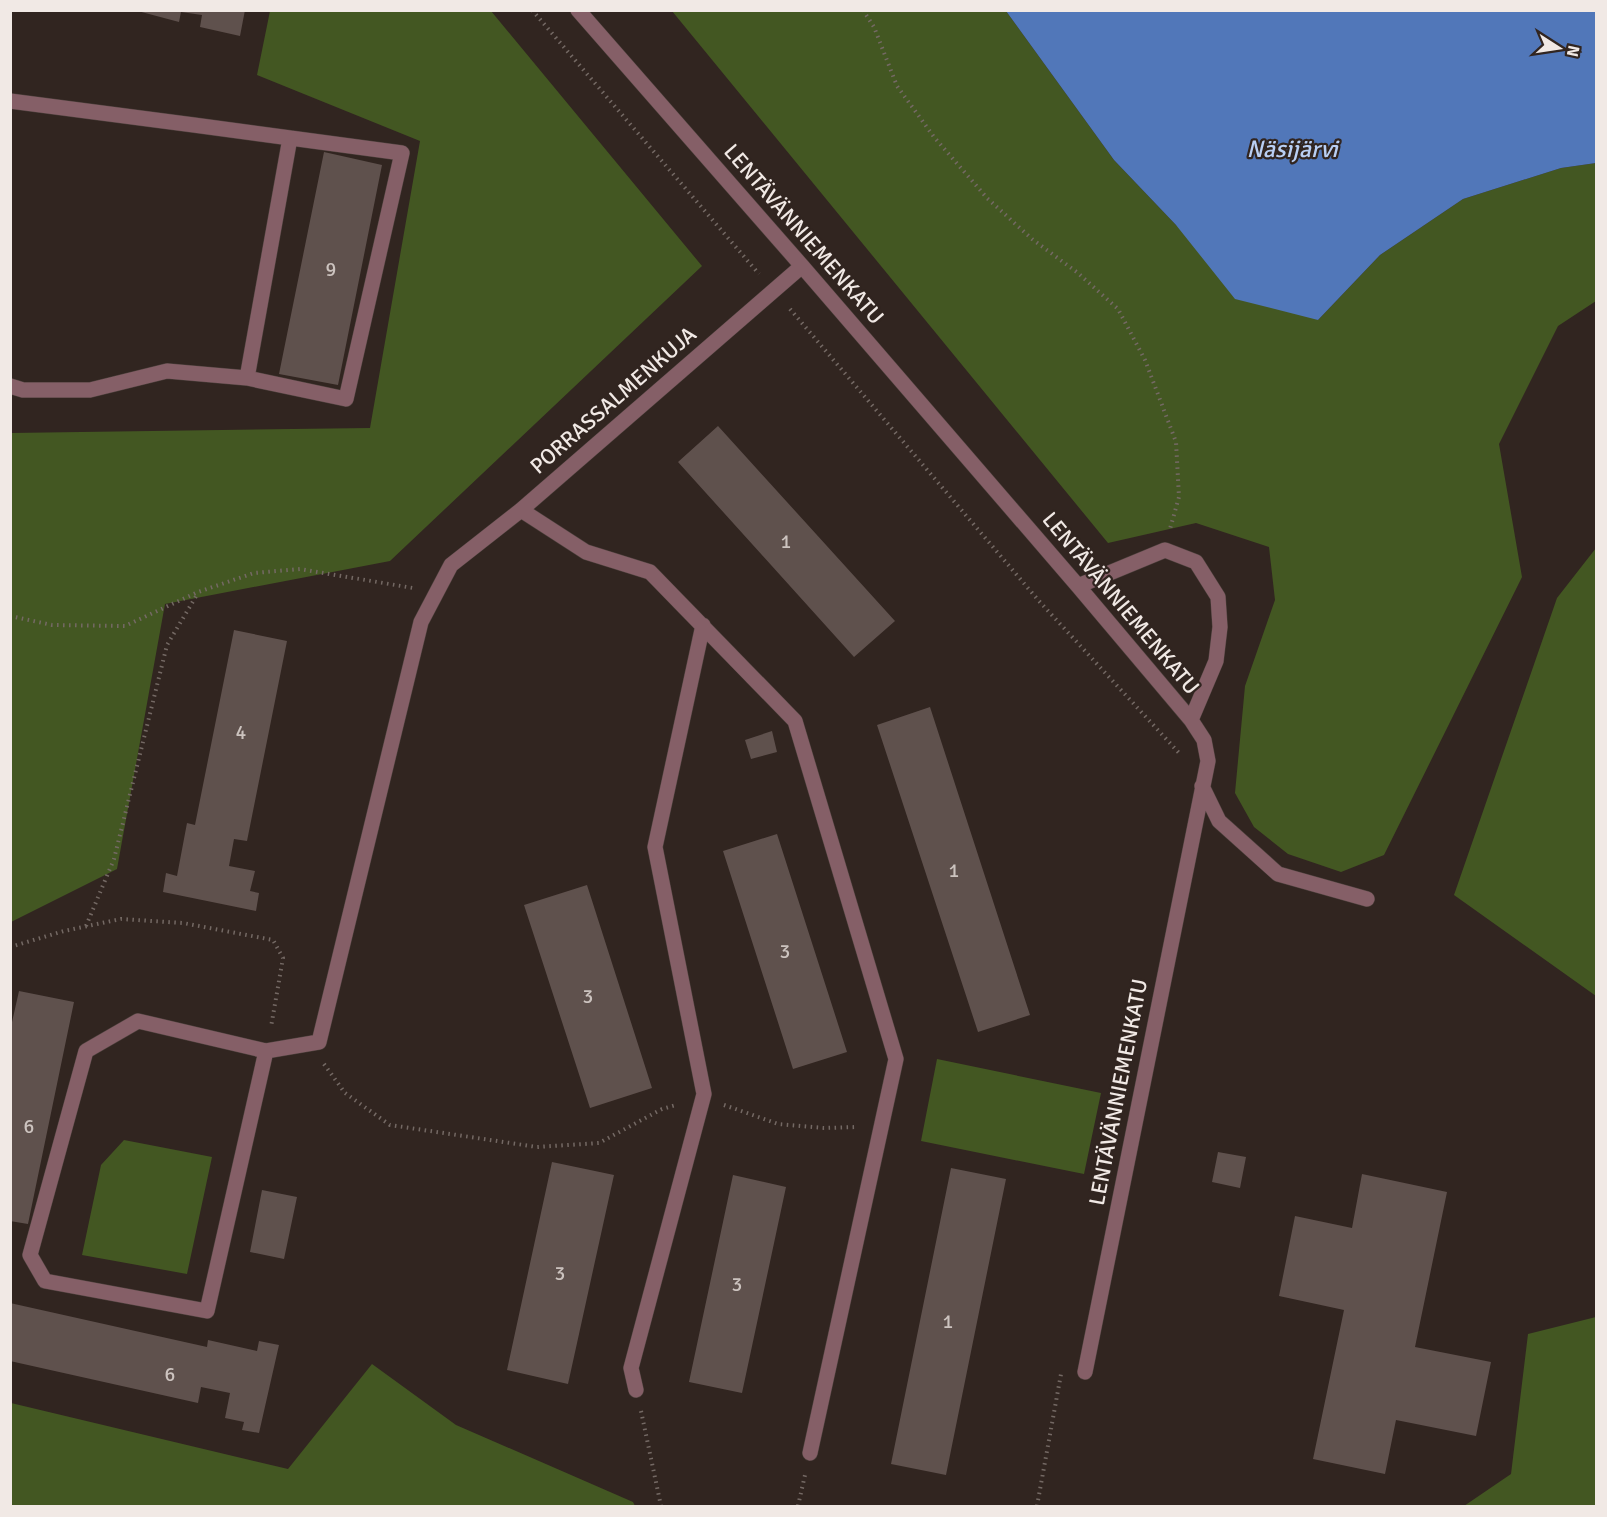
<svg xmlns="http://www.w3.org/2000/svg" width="1607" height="1517" font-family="Signika,sans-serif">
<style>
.green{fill:#435722}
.water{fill:#5177b9}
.building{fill:#5f514d}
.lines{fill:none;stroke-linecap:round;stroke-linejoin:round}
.minor-casing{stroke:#4c403c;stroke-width:16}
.path{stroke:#746964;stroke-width:4;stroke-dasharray:1.5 4.5;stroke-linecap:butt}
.minor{stroke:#855f67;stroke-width:15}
.labels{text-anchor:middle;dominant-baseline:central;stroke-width:4.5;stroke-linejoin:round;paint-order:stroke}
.number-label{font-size:20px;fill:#ccc3bf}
.street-label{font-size:22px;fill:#f1e9e5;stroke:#312520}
.water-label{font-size:24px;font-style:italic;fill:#b9cff4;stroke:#312520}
</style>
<rect width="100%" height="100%" fill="#312520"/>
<path class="green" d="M270,11H491L702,266L390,561L165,604L117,869L11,922V433L370,428L420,141L257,75Z
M672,11H1006L1114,160L1176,225L1318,320L1380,255L1463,199L1561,168L1596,163V301L1558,326L1499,444L1522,577L1384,855L1341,872L1288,854L1254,827L1235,793L1245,686L1275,600L1269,547L1196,523L1108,543Z
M1596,548V996L1454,895L1557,598Z
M937,1059L1101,1093L1084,1174L921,1141Z
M124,1140L212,1157L187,1274L82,1255L101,1165Z
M1596,1317V1506H1464L1511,1474L1528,1334Z
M372,1364L456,1425L633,1502L635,1506H11V1403L288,1469Z"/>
<path class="water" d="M1006,11H1596V163L1561,168L1463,199L1380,255L1318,320L1235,299L1176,225L1114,160Z"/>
<path class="building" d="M134,10H245L240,36L200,27L202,15L181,12L179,22Z
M324,152L382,165L338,385L279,374Z
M718,426L895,621L854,657L678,462Z
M234,630L287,641L247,841L234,839L229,866L255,871L250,891L259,893L256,911L163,892L166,873L177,876L187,823L195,825Z
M930,707L1030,1015L978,1032L877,725Z
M772,731L777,752L751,759L745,740Z
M777,834L847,1052L793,1069L723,851Z
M587,885L652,1088L590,1108L524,905Z
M19,991L74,1002L28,1224L10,1221V1031Z
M1218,1152L1246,1157L1240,1188L1212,1182Z
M552,1162L614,1175L568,1384L507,1370Z
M951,1168L1006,1179L946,1475L891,1464Z
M1362,1174L1447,1192L1415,1347L1491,1362L1476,1436L1396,1420L1385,1474L1313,1459L1344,1310L1279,1296L1295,1216L1352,1228Z
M733,1175L786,1187L742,1393L689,1382Z
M262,1190L297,1197L284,1259L250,1252Z
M10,1303L207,1347L208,1340L257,1351L259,1341L279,1345L259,1433L242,1430L244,1422L225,1418L230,1393L201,1387L198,1403L10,1361Z"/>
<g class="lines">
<g class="minor-casing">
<path id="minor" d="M578,10L802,266L1078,586L1191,720L1204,740L1208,761L1085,1372
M10,101C141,118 271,135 402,153L346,399L247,378L290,138
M10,386L23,390H90L167,371L247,378
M521,510L586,552L650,572L795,721L896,1059L810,1453
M1078,586L1165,550L1196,562L1218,597L1220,627L1216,661L1191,720
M1202,786L1219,821L1278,874L1367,899
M266,1051L207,1311L45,1281L30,1255L86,1051L138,1021L266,1051L319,1042L421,622L451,565L521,510L802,266
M636,1390L631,1368L704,1094L655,847L703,625"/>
</g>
<path class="path" d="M532,10L759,274
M863,10L874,27L897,86L934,137L987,198L1032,239L1078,273L1118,309L1145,360L1176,442L1179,497L1170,529
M790,309L1039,601L1180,754
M10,616L52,625L125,626L198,592L254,573L300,569L413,588
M86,926L114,859L167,645L198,593
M10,947L64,931L121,919L183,923L273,940L283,958L271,1027
M324,1064L345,1093L390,1125L537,1147L599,1143L662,1109L676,1105
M724,1105L778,1124L824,1128L857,1127
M641,1411L661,1506
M798,1506L805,1475
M1037,1506L1061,1374"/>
<use href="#minor" class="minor"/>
</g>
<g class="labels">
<g class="number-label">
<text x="331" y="269">9</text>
<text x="786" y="541">1</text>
<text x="241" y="732">4</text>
<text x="954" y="870">1</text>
<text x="785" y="951">3</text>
<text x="588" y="996">3</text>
<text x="29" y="1126">6</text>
<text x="560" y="1273">3</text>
<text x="737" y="1284">3</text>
<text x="948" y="1321">1</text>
<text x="170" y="1374">6</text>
</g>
<g class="street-label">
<text transform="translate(804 234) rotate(49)">LENTÄVÄNNIEMENKATU</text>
<text transform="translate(613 400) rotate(-41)">PORRASSALMENKUJA</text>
<text transform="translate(1121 603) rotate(50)">LENTÄVÄNNIEMENKATU</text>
<text transform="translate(1118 1092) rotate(-79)">LENTÄVÄNNIEMENKATU</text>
</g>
<g class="water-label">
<text x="1292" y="149">Näsijärvi</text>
</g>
</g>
<rect width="1607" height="1517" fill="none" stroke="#f1e9e5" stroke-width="24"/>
<g transform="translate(1559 48) rotate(102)" stroke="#312520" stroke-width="4.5" paint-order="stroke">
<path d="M0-4.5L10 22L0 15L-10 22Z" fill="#f1e9e5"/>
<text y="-9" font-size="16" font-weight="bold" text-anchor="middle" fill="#f1e9e5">N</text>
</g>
</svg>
